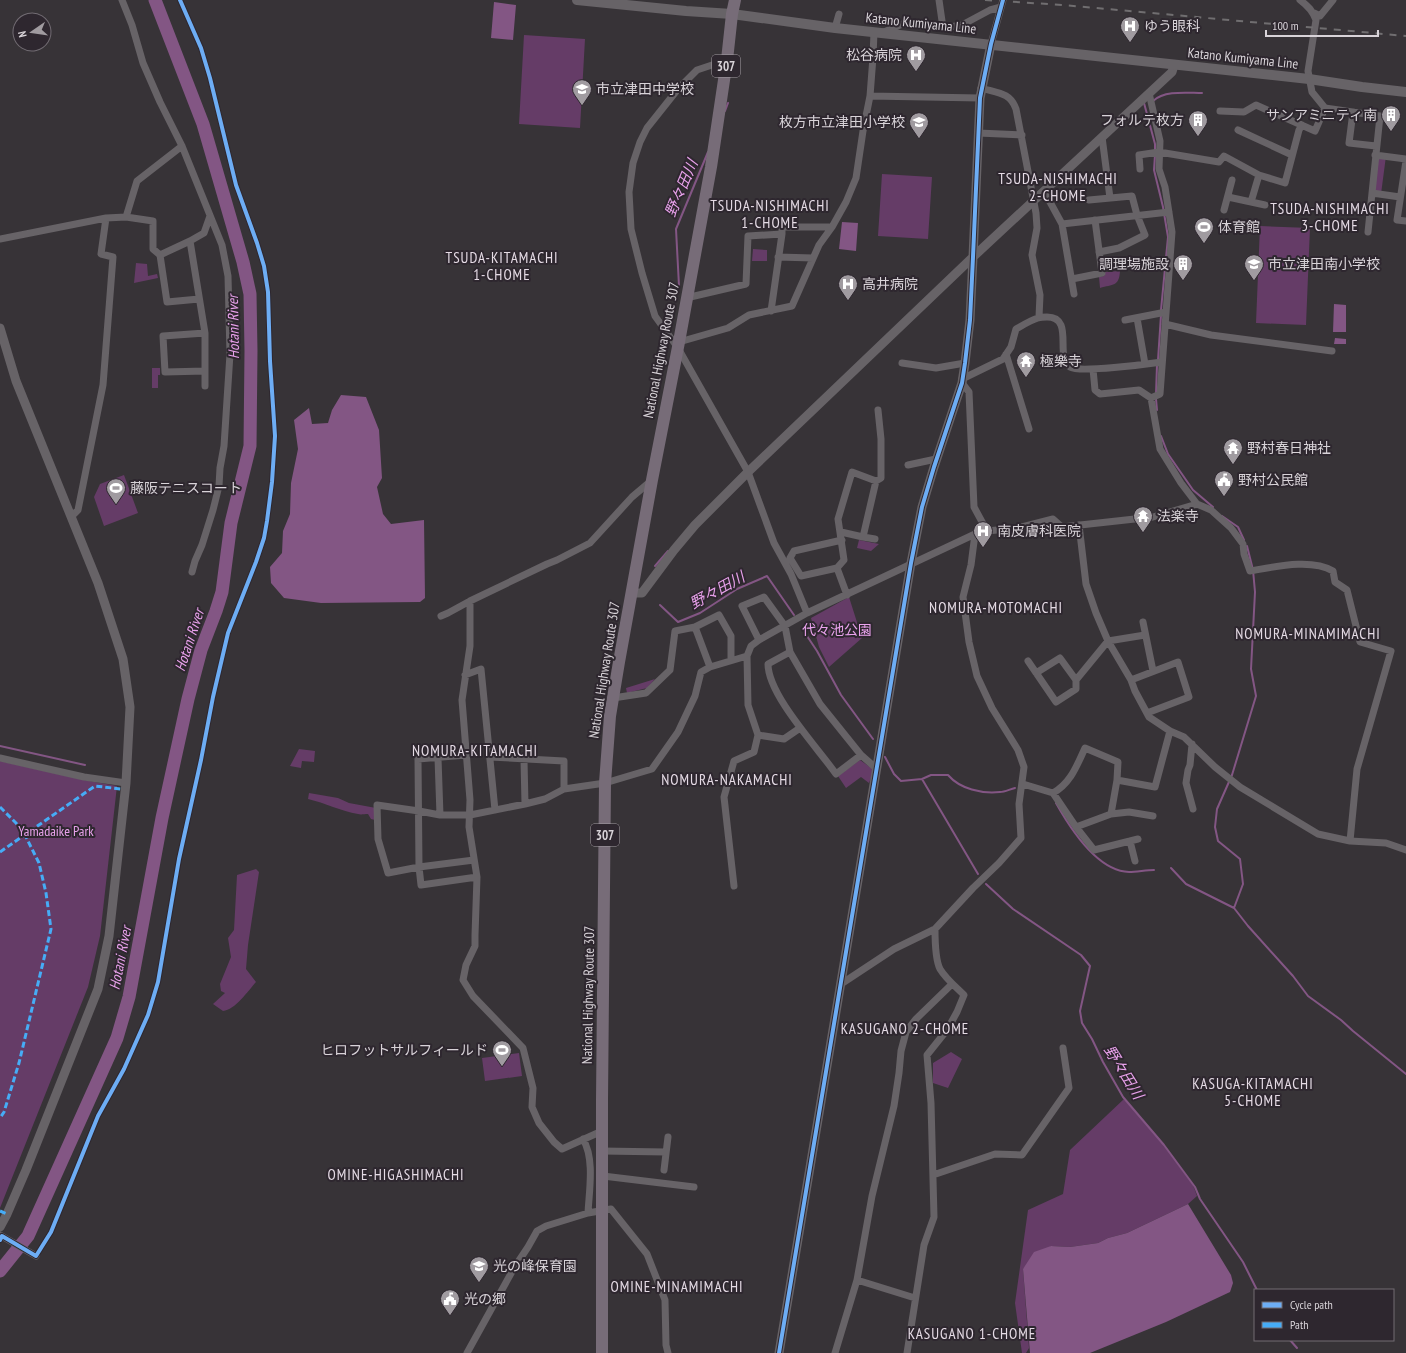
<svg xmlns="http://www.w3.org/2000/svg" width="1406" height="1353" font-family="'PT Sans Narrow','Noto Sans JP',sans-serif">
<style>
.green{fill:#653c67}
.water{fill:#835684}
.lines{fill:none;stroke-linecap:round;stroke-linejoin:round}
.stream{stroke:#835684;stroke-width:2}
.river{stroke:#835684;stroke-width:13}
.minor{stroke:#676367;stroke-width:7}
.tertiary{stroke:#676367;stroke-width:9}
.secondary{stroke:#676367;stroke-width:10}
.trunk{stroke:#776c78;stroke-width:12}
.rail{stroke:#706e70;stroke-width:2;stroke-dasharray:7 7;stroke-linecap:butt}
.quiet{stroke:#46acf6;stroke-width:3;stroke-dasharray:6 3;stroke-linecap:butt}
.cycleway-casing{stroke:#2e272f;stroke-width:6}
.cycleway{stroke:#6dadf4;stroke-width:4}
.labels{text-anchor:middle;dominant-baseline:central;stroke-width:4;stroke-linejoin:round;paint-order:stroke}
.shield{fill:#2e272f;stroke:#a59fa5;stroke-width:1}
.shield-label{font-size:13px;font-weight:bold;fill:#d8d3d8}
.street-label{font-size:14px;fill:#d8d3d8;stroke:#2e272f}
.poi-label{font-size:14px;fill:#d8d3d8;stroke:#2e272f;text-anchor:start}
.park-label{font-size:14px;fill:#eaa3ed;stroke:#2e272f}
.neighbourhood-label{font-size:15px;letter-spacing:1px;fill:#e5dbe5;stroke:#2e272f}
.water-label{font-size:15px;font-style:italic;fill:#e8a1eb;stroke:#2e272f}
</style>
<rect width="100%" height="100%" fill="#373337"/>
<path class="green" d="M524,35L585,39L580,128L519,124Z
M1375,155L1386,156L1381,194L1372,193Z
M882,174L932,177L928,239L878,236Z
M1260,226L1310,228L1306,325L1256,323Z
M753,249L767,250V261H752Z
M136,263L147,264L148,276L157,274L158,278L134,283Z
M1120,271C1119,287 1113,284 1100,288L1099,277L1104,276L1105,272Z
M152,368H160V375H158V388H152Z
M124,475L138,513L104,526L94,497L100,484Z
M859,540L879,544L871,551L857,548Z
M849,597L862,638L829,667L819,647L811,618Z
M655,679L647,688L627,693L626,688Z
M299,749L315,751L314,762L302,761L301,768L290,766Z
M860,760L874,770L869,783L861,777L846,788L838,776Z
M0,761L84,780L117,786L100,936L88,987L0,1208Z
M309,793L338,798L349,803L376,808L375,820L371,819L368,814C364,814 361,815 358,814C341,811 325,803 308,799Z
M256,869L259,872L248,945L246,969L256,982C248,991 235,1010 223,1011L213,1004L225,993L221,991L220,984L231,957L228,938L234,930L237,875Z
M951,1052L962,1059L948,1088L933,1083V1063Z
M519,1053L522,1076L485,1081L482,1058Z
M1124,1099L1157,1136L1193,1185L1197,1196L1188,1204L1127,1233L1108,1238L1098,1243L1070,1247L1051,1246L1023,1269L1029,1348L1026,1353H1022L1015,1303L1028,1210L1063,1194L1070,1150Z"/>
<path class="water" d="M494,2L516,5L513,40L491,38Z
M842,222L858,223L856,251L839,249Z
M1334,304L1346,305V332H1333Z
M1335,338L1346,339V344H1334Z
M341,395L366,397L379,430L382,478L377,487L383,514L391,524L424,520L425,598L420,602L321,603L284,598L271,583L270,567L282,553L283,531L290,514L291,483L298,449L294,420L309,408L312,424L328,423L332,410Z
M1188,1204L1231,1275L1233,1283L1230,1292L1166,1322L1090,1353H1030L1023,1269L1034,1252L1051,1246L1070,1247L1098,1243L1108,1238L1127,1233Z"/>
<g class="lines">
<path class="stream" d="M1153,101C1165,90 1187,93 1202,93
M1144,103L1155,144V150
M725,111L728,103
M1155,155L1154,170L1163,207L1168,237L1161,310
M679,286L676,229L708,152
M1158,360L1161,315
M1156,394L1157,365
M1156,399L1157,410
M1161,436L1168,454L1193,490L1213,507
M1222,516L1238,527L1244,540
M655,566L668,551
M660,605L678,622L700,613L737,589L767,576L794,615
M805,633L817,651L841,695L873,739
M0,746L85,765
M885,757L894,774L901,781L922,779L931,775H948C960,789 982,794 1000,792C1005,792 1010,789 1015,788
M922,779L978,874
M1056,803C1070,828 1097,871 1129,872C1137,872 1146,870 1154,870
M1171,868L1186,884L1234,908L1248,926L1293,976L1308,996L1341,1020L1353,1031L1406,1074
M986,884L1013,909L1081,955L1090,966L1080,1011L1082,1023L1092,1039L1103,1062L1123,1097L1164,1145L1195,1187L1200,1199L1243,1262L1257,1290
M1234,908L1243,884L1240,859L1218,841L1215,827L1217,809L1232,775L1256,696L1251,669L1255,592L1253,570L1247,546
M1290,1340L1297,1348"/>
<path class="river" d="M0,1271L28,1236L117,1038L129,997L162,818L188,699L201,650L216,611L222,592L231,523L250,446L251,351L250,294L243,262L203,124L155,0"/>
<path class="minor" d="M122,0L132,25L143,63L160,102L182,146L222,245L228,276L230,354L224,446L220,468L219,486L213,510L202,545L195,561L192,572
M939,0L943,28
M1300,0C1308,6 1313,11 1316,20L1308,71L1312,92L1325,108L1380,116L1372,193L1400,197
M1314,13L1320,16L1333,0
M835,28L839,14
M874,32L873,57L870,96L980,98
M882,33L902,24L943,28L962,25L990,10L1001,7
M991,44L1003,0
M727,60L697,70L678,89L647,128L640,142L633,163L629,192L631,229L642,273L655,316L678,348L748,472L774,543L791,574L807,613
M981,88C997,93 1010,92 1016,109L1036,213L1037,228L1032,255L1040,295L1039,317
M1149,93L1160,141L1159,169L1165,187L1172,232L1160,394L1151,398L1160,449L1181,483L1197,504L1211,510L1231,528L1243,544L1244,554L1250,571C1274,567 1311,558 1333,571L1335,582L1347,590L1360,642L1391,651L1357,769L1350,841
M1220,111L1244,112L1256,105L1315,131L1325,108
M1353,112L1349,143L1376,146
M1238,130L1292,155
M978,133L1022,135
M1102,137L1110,198
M1375,155L1406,159
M1406,161L1397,220L1406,221
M1140,169L1139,155L1159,152L1219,162L1224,156L1259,175L1285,183L1299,130L1302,125
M1044,191L1062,224L1074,294
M1228,197L1265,205
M1089,200L1132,196L1137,215L1145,235L1119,248L1099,252
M1251,202L1259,175
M1224,210L1232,180
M126,217L153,221V249L160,255
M1062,224L1169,212
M1368,232L1372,193
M0,239L106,218L126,217L137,181L182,146
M190,241L160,255L167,302L199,299
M778,257L813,258
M1072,279L1102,273L1095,220
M686,298L746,284L748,236L782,234V227H829
M771,311L782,234
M1137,318L1145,364
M1125,320L1166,312
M1165,324L1211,335L1332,351
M205,333L163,336L165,372L205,371
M679,342L728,328L749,315L792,306L819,245L832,227L846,202L856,178L863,131L870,96
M1006,354L1029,429
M902,363L936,368L965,363
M1093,369L1095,390L1100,394L1139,390L1151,398
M962,379L1003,359L1011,347L1016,329C1023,325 1031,320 1038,318C1041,317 1044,317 1047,317C1075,317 1054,357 1070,367C1079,373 1148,364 1162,362
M962,383L969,392L974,507L987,531
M205,386V333L190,241L204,233L210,216
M908,465L936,459
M876,481L881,478V439L878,410
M71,517L78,510L103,385L113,257L101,254L106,218
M1079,525L1086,584L1096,613L1108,641L1131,680L1135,691L1149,717L1170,731L1184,737L1215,767L1240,787L1318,834L1350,841L1386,843L1406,850
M841,532L863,537
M837,568L801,576L790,558L794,551L842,540
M847,595L837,568L844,560L838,519L852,472L876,481L863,537L875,539
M470,601V646L462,700L470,800L469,827L477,877L475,935V946L466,965L463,980L473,996L523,1048L533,1088L532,1107L539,1123L554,1142L562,1149L602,1131
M441,616L448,613L470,601L547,564L557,560L590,543L632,497L651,481
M1143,622L1153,671
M695,627L719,615L731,636V659
M759,640L742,606L764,597L785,626L790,652L820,704L861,755L836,774C817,747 768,695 768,664L790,652
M1028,661L1056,702L1076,689V680L1108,641L1145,635
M1036,673L1060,658L1076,680
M465,675L481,669L495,810
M1131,680L1178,662L1189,697L1147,713
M613,698L646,693L670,670L675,631L695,627L710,667
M758,735L784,739L800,728
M1192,744L1190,765L1188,770L1186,783L1193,809
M466,755L418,759L419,867L388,873L378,839L377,805L419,811L440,815H470L525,804L545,799L564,789L605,783L652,769L678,732L695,696L701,672L710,667L747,656L751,646L759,640L807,613L975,534L987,531L1018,528L1053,519L1062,527L1153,517L1197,504
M861,755L877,769
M490,757L564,761V789
M0,758L84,777L126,783
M438,758L440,815
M524,760L525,804
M1117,780L1155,787L1170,731
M1023,784L1053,793C1071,783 1077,765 1085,748L1118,762L1117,780L1111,814
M1053,793L1076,827L1094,850L1138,839
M1076,827L1111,814L1129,812L1153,816
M1130,841L1135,861
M474,860L419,867L421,885L477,877
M734,886L724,797L734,761L754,752L758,735L748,705L747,656
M841,984L894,949L935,929L973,888L999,863L1021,838L1019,804L1024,767L1018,750L992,708L977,676L969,642L963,597L971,565L975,534
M583,1139C595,1159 589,1192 588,1213
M602,1151L666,1152
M664,1170L668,1137
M933,1175L995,1154L1022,1155L1069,1088L1063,1048
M603,1176L694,1187
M0,1235L36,1256
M857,1280L872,1196L894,1106L899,1073L901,1051L906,1032L916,1019L952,984
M467,1353L514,1268L528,1247L537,1231L546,1226L588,1213L611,1209L647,1254L665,1300L666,1345L668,1353
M835,1353L857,1280L915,1298
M907,1353L924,1245L934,1217L931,1103L927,1055L947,1030L957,1012L964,995C956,987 946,979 940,969C935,959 935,940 935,929"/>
<path class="tertiary" d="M0,328L16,381L98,583L123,659L130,707L126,783L109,936L98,989L26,1170L7,1214L0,1227
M631,593H642L674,550L695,525L748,472L973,257L1172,72L1174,65
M779,1353L911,563L922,507L934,467L962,383L965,363L970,320L973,257L980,98L991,44"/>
<path class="secondary" d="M577,0L686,11L732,14L835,28L1309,79L1362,87L1406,92"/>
<path class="trunk" d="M602,1353V1100L605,783L610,716L619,662L652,480L679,342L711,167L727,60L732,14L735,0"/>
<path class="rail" d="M985,0L1063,5L1406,36"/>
<path class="quiet" d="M0,807L16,823L25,835L39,863L46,893L51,929L19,1063L4,1112L0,1118
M0,852L95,786L121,789
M0,1211L7,1214"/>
<g class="cycleway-casing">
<path id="cycleway" d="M0,1240L2,1236L36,1256L51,1232L98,1116L124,1069L148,1015L158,982L179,859L201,760L213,697L228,633L256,562L264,538L267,521L272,482L275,436L270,361L268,292L264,266L257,243L236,185L210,78L201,48L180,0
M779,1353L911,563L922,507L934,467L962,383L965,363L970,320L973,257L980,98L991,44L1003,0"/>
</g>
<use href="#cycleway" class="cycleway"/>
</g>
<defs>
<g id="hospital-pin" transform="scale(1)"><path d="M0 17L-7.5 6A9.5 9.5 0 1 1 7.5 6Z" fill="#a09ba0" stroke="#2e272f"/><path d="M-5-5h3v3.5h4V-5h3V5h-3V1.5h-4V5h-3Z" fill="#fff"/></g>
<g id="school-pin" transform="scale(1)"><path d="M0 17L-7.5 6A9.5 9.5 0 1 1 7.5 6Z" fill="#a09ba0" stroke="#2e272f"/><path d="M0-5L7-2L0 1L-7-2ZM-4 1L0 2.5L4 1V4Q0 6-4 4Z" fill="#fff"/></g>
<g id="building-pin" transform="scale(1)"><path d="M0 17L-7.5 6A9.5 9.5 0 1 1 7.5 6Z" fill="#a09ba0" stroke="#2e272f"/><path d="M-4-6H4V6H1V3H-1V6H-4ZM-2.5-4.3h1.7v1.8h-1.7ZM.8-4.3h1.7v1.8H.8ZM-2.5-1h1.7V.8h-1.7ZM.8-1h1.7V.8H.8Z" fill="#fff"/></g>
<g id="stadium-pin" transform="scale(1)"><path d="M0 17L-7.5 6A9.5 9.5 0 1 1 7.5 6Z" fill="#a09ba0" stroke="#2e272f"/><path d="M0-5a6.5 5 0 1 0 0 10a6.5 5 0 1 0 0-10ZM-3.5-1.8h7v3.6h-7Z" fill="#fff"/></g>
<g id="temple-pin" transform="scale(1)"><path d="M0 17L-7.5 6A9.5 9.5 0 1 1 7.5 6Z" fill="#a09ba0" stroke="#2e272f"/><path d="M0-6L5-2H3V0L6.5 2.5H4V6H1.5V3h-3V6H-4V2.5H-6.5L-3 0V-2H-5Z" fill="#fff"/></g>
<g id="civic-pin" transform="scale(1)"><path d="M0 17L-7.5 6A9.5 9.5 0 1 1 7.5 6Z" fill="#a09ba0" stroke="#2e272f"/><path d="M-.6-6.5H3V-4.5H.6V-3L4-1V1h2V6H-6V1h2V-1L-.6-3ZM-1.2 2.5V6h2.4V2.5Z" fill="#fff"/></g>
</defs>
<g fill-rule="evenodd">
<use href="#hospital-pin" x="1130" y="26"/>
<use href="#hospital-pin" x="916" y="55"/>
<use href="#school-pin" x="582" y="89"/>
<use href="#building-pin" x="1391" y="115"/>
<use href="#building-pin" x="1198" y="120"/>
<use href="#school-pin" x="919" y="122"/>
<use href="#stadium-pin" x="1204" y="227"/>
<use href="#building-pin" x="1183" y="264"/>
<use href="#school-pin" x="1254" y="264"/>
<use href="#hospital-pin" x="848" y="284"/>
<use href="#temple-pin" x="1026" y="361"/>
<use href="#temple-pin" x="1233" y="448"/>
<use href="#civic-pin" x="1224" y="480"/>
<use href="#stadium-pin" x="116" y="488"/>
<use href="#temple-pin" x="1143" y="516"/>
<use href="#hospital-pin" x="983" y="531"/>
<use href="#stadium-pin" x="502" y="1050"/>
<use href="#school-pin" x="479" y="1266"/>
<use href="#civic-pin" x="450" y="1299"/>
</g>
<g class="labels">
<g class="shield">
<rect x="712" y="55" width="28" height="22" rx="3"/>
<rect x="591" y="824" width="28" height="22" rx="3"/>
</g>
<g class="shield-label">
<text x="726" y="66">307</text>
<text x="605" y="835">307</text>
</g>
<g class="street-label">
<text transform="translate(921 23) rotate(6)">Katano Kumiyama Line</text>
<text transform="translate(1243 58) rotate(6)">Katano Kumiyama Line</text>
<text transform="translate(661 350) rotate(-79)">National Highway Route 307</text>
<text transform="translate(604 670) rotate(-81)">National Highway Route 307</text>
<text transform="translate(588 995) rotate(-89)">National Highway Route 307</text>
</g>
<g class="poi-label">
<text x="1144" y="26">ゆう眼科</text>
<text x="902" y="55" text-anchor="end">松谷病院</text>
<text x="596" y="89">市立津田中学校</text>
<text x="1377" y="115" text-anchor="end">サンアミニティ南</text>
<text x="1184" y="120" text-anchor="end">フォルテ枚方</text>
<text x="905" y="122" text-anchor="end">枚方市立津田小学校</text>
<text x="1218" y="227">体育館</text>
<text x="1169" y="264" text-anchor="end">調理場施設</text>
<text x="1268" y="264">市立津田南小学校</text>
<text x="862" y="284">高井病院</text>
<text x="1040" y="361">極樂寺</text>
<text x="1247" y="448">野村春日神社</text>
<text x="1238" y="480">野村公民館</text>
<text x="130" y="488">藤阪テニスコート</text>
<text x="1157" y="516">法楽寺</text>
<text x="997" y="531">南皮膚科医院</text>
<text x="488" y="1050" text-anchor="end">ヒロフットサルフィールド</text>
<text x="493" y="1266">光の峰保育園</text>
<text x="464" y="1299">光の郷</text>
</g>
<g class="park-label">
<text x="837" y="630">代々池公園</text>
<text x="56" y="831">Yamadaike Park</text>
</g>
<g class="neighbourhood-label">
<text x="1058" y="178">TSUDA-NISHIMACHI<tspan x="1058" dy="17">2-CHOME</tspan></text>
<text x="770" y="205">TSUDA-NISHIMACHI<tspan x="770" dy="17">1-CHOME</tspan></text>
<text x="1330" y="208">TSUDA-NISHIMACHI<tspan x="1330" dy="17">3-CHOME</tspan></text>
<text x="502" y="257">TSUDA-KITAMACHI<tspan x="502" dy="17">1-CHOME</tspan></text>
<text x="996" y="607">NOMURA-MOTOMACHI</text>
<text x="1308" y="633">NOMURA-MINAMIMACHI</text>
<text x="475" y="750">NOMURA-KITAMACHI</text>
<text x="727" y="779">NOMURA-NAKAMACHI</text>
<text x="905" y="1028">KASUGANO 2-CHOME</text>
<text x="1253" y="1083">KASUGA-KITAMACHI<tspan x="1253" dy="17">5-CHOME</tspan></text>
<text x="396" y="1174">OMINE-HIGASHIMACHI</text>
<text x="677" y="1286">OMINE-MINAMIMACHI</text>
<text x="972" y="1333">KASUGANO 1-CHOME</text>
</g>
<g class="water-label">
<text transform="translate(681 188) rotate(-67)">野々田川</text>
<text transform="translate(233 327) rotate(-91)">Hotani River</text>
<text transform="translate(717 590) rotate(-29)">野々田川</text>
<text transform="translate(189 640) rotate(-72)">Hotani River</text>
<text transform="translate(120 958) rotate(-79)">Hotani River</text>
<text transform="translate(1124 1072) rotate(58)">野々田川</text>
</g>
</g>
<rect x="1254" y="1289" width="140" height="52" fill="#2e272f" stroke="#726c73"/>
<rect x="1262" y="1302" width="20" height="6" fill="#6dadf4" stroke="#726c73"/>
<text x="1290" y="1309" font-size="12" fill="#d8d3d8">Cycle path</text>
<rect x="1262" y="1322" width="20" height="6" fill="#46acf6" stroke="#726c73"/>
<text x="1290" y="1329" font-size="12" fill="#d8d3d8">Path</text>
<g transform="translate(32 32) rotate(257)"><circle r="19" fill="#2e272f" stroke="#726c73"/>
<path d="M0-3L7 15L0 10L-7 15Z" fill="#a09ba0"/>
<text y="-6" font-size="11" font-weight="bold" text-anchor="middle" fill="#d8d3d8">N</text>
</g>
<path d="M1266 30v6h112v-6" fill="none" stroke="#d8d3d8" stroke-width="2"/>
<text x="1272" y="30" font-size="12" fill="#d8d3d8" stroke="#2e272f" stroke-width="3" paint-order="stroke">100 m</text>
</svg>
